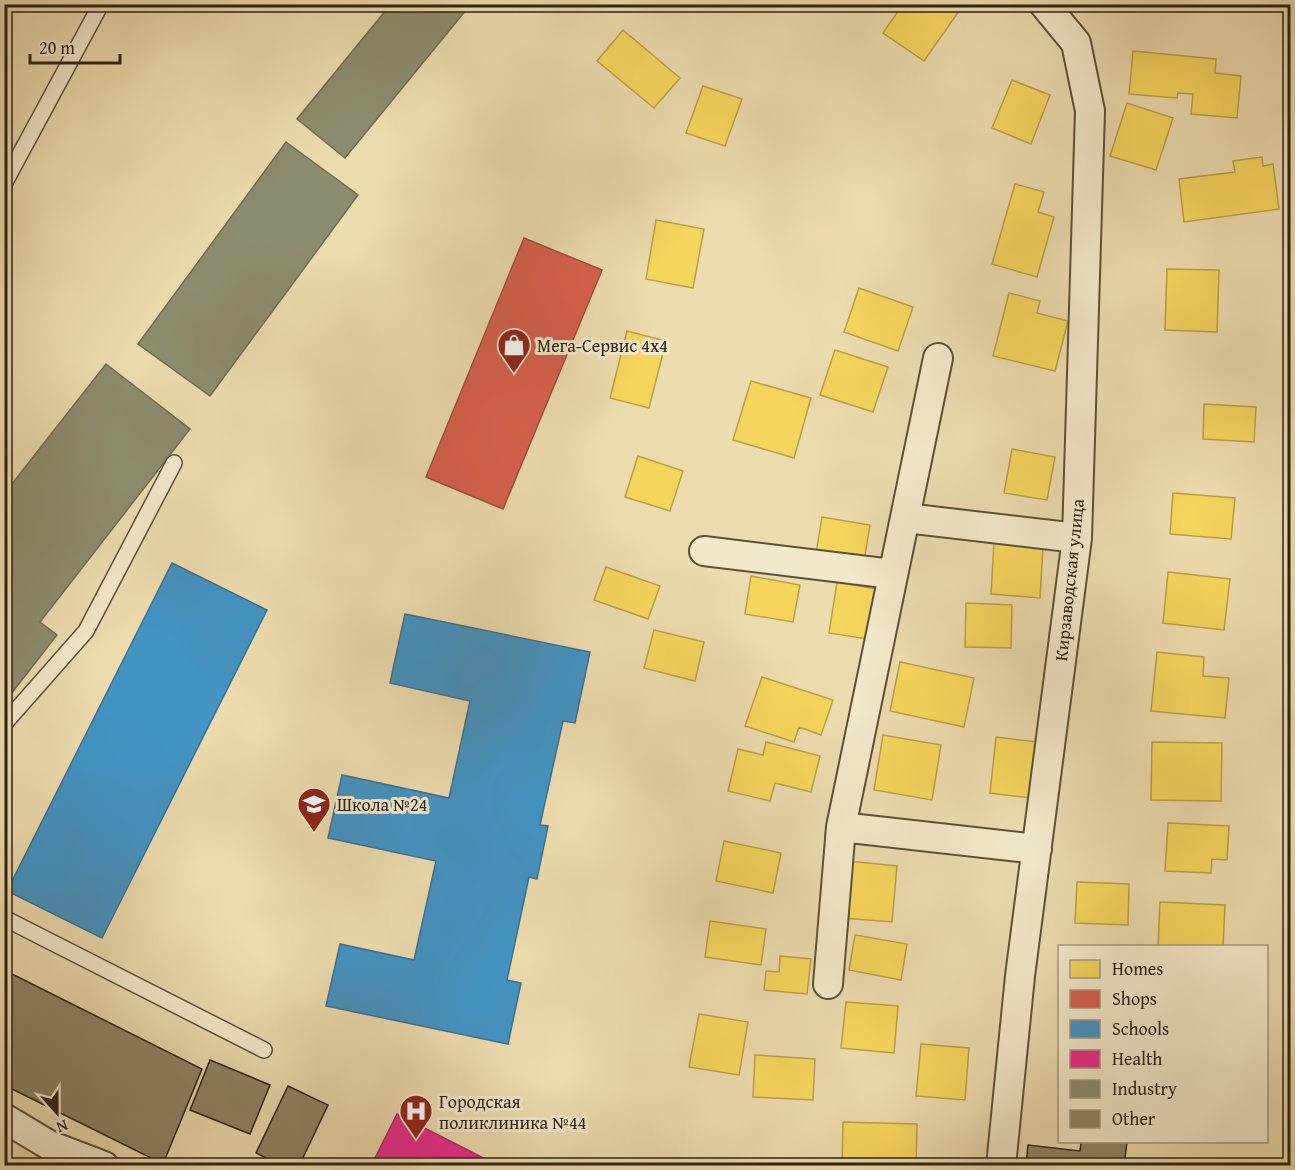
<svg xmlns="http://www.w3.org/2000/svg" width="1295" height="1170" font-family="'Gentium Book Plus',serif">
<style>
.homes{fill:#f6d55c;stroke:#ba9f46;stroke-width:1.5}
.shops{fill:#d6604d;stroke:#a34d3c;stroke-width:1.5}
.schools{fill:#4393c3;stroke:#3c718e;stroke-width:1.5}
.health{fill:#e7298a;stroke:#af2767;stroke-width:1.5}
.industry{fill:#8c8c6e;stroke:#706c53;stroke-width:1.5}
.building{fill:#908264;stroke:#2d2214;stroke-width:1.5}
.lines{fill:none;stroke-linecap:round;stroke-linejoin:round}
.service-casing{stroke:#5d503a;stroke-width:18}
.minor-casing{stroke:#5d503a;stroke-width:32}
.service{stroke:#f3e8ca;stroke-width:15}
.minor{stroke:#f3e8ca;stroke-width:28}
.labels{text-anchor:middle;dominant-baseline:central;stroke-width:6;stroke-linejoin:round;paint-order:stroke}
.poi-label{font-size:18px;fill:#2d2214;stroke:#f3e8ca;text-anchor:start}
.street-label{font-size:18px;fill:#2d2214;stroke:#f3e8ca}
</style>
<rect width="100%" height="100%" fill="#ecdbad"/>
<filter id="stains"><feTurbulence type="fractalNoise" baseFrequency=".00333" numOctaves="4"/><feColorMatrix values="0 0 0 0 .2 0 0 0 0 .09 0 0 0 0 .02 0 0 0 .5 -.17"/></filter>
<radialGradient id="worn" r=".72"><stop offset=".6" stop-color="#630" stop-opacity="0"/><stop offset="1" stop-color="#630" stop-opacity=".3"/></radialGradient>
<path class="homes" d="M903,4H964L924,61L883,33Z
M623,30L680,78L654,108L597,61Z
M1133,51L1216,59L1215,73L1241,76L1237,118L1191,114L1193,94L1178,93L1177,98L1129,94Z
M1012,80L1050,95L1031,144L992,128Z
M703,86L742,99L725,146L686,133Z
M1127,103L1173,118L1156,170L1110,156Z
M1262,157L1263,166L1273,164L1279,209L1184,222L1179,179L1235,172L1233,161Z
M1015,184L1044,192L1038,212L1054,217L1037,277L992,264Z
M656,220L704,229L693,288L646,279Z
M1167,269L1219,270L1217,332L1165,330Z
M859,288L913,307L898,351L844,332Z
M1009,293L1040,301L1037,313L1068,321L1055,371L993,356Z
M627,331L666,341L649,408L610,398Z
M835,350L888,367L873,412L820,395Z
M751,381L811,398L794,458L733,440Z
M1204,404L1256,407L1254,442L1203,439Z
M1012,449L1055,457L1047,500L1004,493Z
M638,456L683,471L670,511L625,497Z
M1173,493L1235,498L1231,539L1170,534Z
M822,517L870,525L864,561L816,553Z
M994,543L1043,546L1040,598L991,594Z
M606,567L660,586L648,619L594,600Z
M1168,572L1230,579L1224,630L1163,623Z
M751,576L800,585L793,622L745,614Z
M837,582L876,589L867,639L829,633Z
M966,603L1012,605L1011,648L965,647Z
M654,630L704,642L695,681L644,668Z
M1157,652L1204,657L1203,676L1229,678L1225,718L1151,711Z
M900,662L974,678L964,727L890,711Z
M762,677L833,700L821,735L799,727L794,742L745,726Z
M883,735L941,745L932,800L874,790Z
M996,737L1037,742L1031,798L990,793Z
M766,742L820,756L811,792L775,783L770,801L728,791L738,749L763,755Z
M1152,742L1222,743L1221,801L1151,800Z
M1168,823L1229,826L1227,860L1212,859L1211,873L1165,871Z
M724,841L781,853L773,893L716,881Z
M848,861L897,866L892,922L843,918Z
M1077,882L1129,884L1128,925L1075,923Z
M1160,902L1225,905L1223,946H1158Z
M710,921L766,929L761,965L705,957Z
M855,935L907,944L901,980L849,970Z
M780,956L811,959L807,994L764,990L766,971L779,972Z
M846,1002L898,1006L894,1053L841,1048Z
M699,1014L748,1022L739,1075L689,1067Z
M921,1044L969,1048L965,1100L916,1096Z
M755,1055L815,1059L813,1100L753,1097Z
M843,1122L917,1124L916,1166L842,1165Z"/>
<path class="shops" d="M524,238L602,270L503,509L426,477Z"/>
<path class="schools" d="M172,563L267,610L102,938L7,891Z
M405,614L590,652L575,723L563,721L540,825L548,826L537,879L529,877L507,980L521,983L508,1044L326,1006L340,944L414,960L436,861L328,838L342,775L449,798L470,701L390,683Z"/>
<path class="health" d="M397,1114L499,1166H371Z"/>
<path class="industry" d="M391,4H471L345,158L297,119Z
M286,142L358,195L210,396L138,344Z
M106,364L190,429L40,622L57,635L4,703V494Z"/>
<path class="building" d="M4,970L202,1069L163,1164L4,1085Z
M210,1060L270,1085L250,1134L190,1110Z
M288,1086L328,1105L299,1166H282L256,1153Z
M1081,1142H1127L1124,1166H1026L1028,1145L1080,1151Z"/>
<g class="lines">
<g class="service-casing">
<path id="service" d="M4,184L101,4
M4,724L86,631L174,463
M4,918L264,1050"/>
</g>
<g class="minor-casing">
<path id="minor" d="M906,518L1077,538
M704,551L892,574
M841,827L1037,849
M828,984L841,827L938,358
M4,1118L49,1145L104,1166
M1001,1166L1020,976L1077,538L1090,111L1076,43L1044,4"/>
</g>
<use href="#service" class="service"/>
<use href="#minor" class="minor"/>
</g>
<defs>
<g id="shop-pin" transform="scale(1.725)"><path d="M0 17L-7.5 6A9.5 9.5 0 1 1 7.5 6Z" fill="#8f2418" stroke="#f3e8ca"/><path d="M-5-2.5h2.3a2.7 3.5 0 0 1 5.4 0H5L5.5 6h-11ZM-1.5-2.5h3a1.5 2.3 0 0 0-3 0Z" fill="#fff"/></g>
<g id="school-pin" transform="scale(1.725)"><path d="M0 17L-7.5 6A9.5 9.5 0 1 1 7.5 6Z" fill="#8f2418" stroke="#f3e8ca"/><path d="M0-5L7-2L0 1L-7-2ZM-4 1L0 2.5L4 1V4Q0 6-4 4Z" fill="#fff"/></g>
<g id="hospital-pin" transform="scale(1.725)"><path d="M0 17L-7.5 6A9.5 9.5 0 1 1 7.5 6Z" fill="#8f2418" stroke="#f3e8ca"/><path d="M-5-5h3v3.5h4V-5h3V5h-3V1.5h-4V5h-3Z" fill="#fff"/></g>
</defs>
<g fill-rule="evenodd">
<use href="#shop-pin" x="514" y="345"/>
<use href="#school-pin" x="314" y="804"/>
<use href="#hospital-pin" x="416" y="1111"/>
</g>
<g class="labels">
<g class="poi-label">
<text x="537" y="345">Мега-Сервис 4х4</text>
<text x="337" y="804">Школа №24</text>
<text x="439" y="1101">Городская<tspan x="439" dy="21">поликлиника №44</tspan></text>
</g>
<g class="street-label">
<text transform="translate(1069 580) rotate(-84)">Кирзаводская улица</text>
</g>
</g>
<rect width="1295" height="1170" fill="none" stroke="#ecdbad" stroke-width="24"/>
<rect x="6" y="6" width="1283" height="1158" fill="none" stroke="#2d2214" stroke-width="3"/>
<rect x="12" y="12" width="1271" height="1146" fill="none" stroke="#2d2214" stroke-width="1.5"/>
<rect x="1058" y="945" width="210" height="198" fill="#f3e8ca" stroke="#a49981" stroke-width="1.5"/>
<rect x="1070" y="960" width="30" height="18" fill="#f6d55c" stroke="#a49981" stroke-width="1.5"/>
<text x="1112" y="975" font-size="18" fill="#2d2214">Homes</text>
<rect x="1070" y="990" width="30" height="18" fill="#d6604d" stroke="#a49981" stroke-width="1.5"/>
<text x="1112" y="1005" font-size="18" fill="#2d2214">Shops</text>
<rect x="1070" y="1020" width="30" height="18" fill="#4393c3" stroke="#a49981" stroke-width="1.5"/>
<text x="1112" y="1035" font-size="18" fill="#2d2214">Schools</text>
<rect x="1070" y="1050" width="30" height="18" fill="#e7298a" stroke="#a49981" stroke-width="1.5"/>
<text x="1112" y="1065" font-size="18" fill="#2d2214">Health</text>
<rect x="1070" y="1080" width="30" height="18" fill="#8c8c6e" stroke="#a49981" stroke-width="1.5"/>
<text x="1112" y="1095" font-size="18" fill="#2d2214">Industry</text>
<rect x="1070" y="1110" width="30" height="18" fill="#908264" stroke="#a49981" stroke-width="1.5"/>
<text x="1112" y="1125" font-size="18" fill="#2d2214">Other</text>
<g transform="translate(57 1113) rotate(159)" stroke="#f3e8ca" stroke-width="4.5" paint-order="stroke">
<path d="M0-4.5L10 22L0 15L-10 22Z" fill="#2d2214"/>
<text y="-9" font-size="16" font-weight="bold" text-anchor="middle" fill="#2d2214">N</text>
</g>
<path d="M30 54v9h90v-9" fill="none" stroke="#2d2214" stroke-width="3"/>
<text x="39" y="54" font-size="18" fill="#2d2214" stroke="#f3e8ca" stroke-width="4.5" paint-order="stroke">20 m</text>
<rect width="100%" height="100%" filter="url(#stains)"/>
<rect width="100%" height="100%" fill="url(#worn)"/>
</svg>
